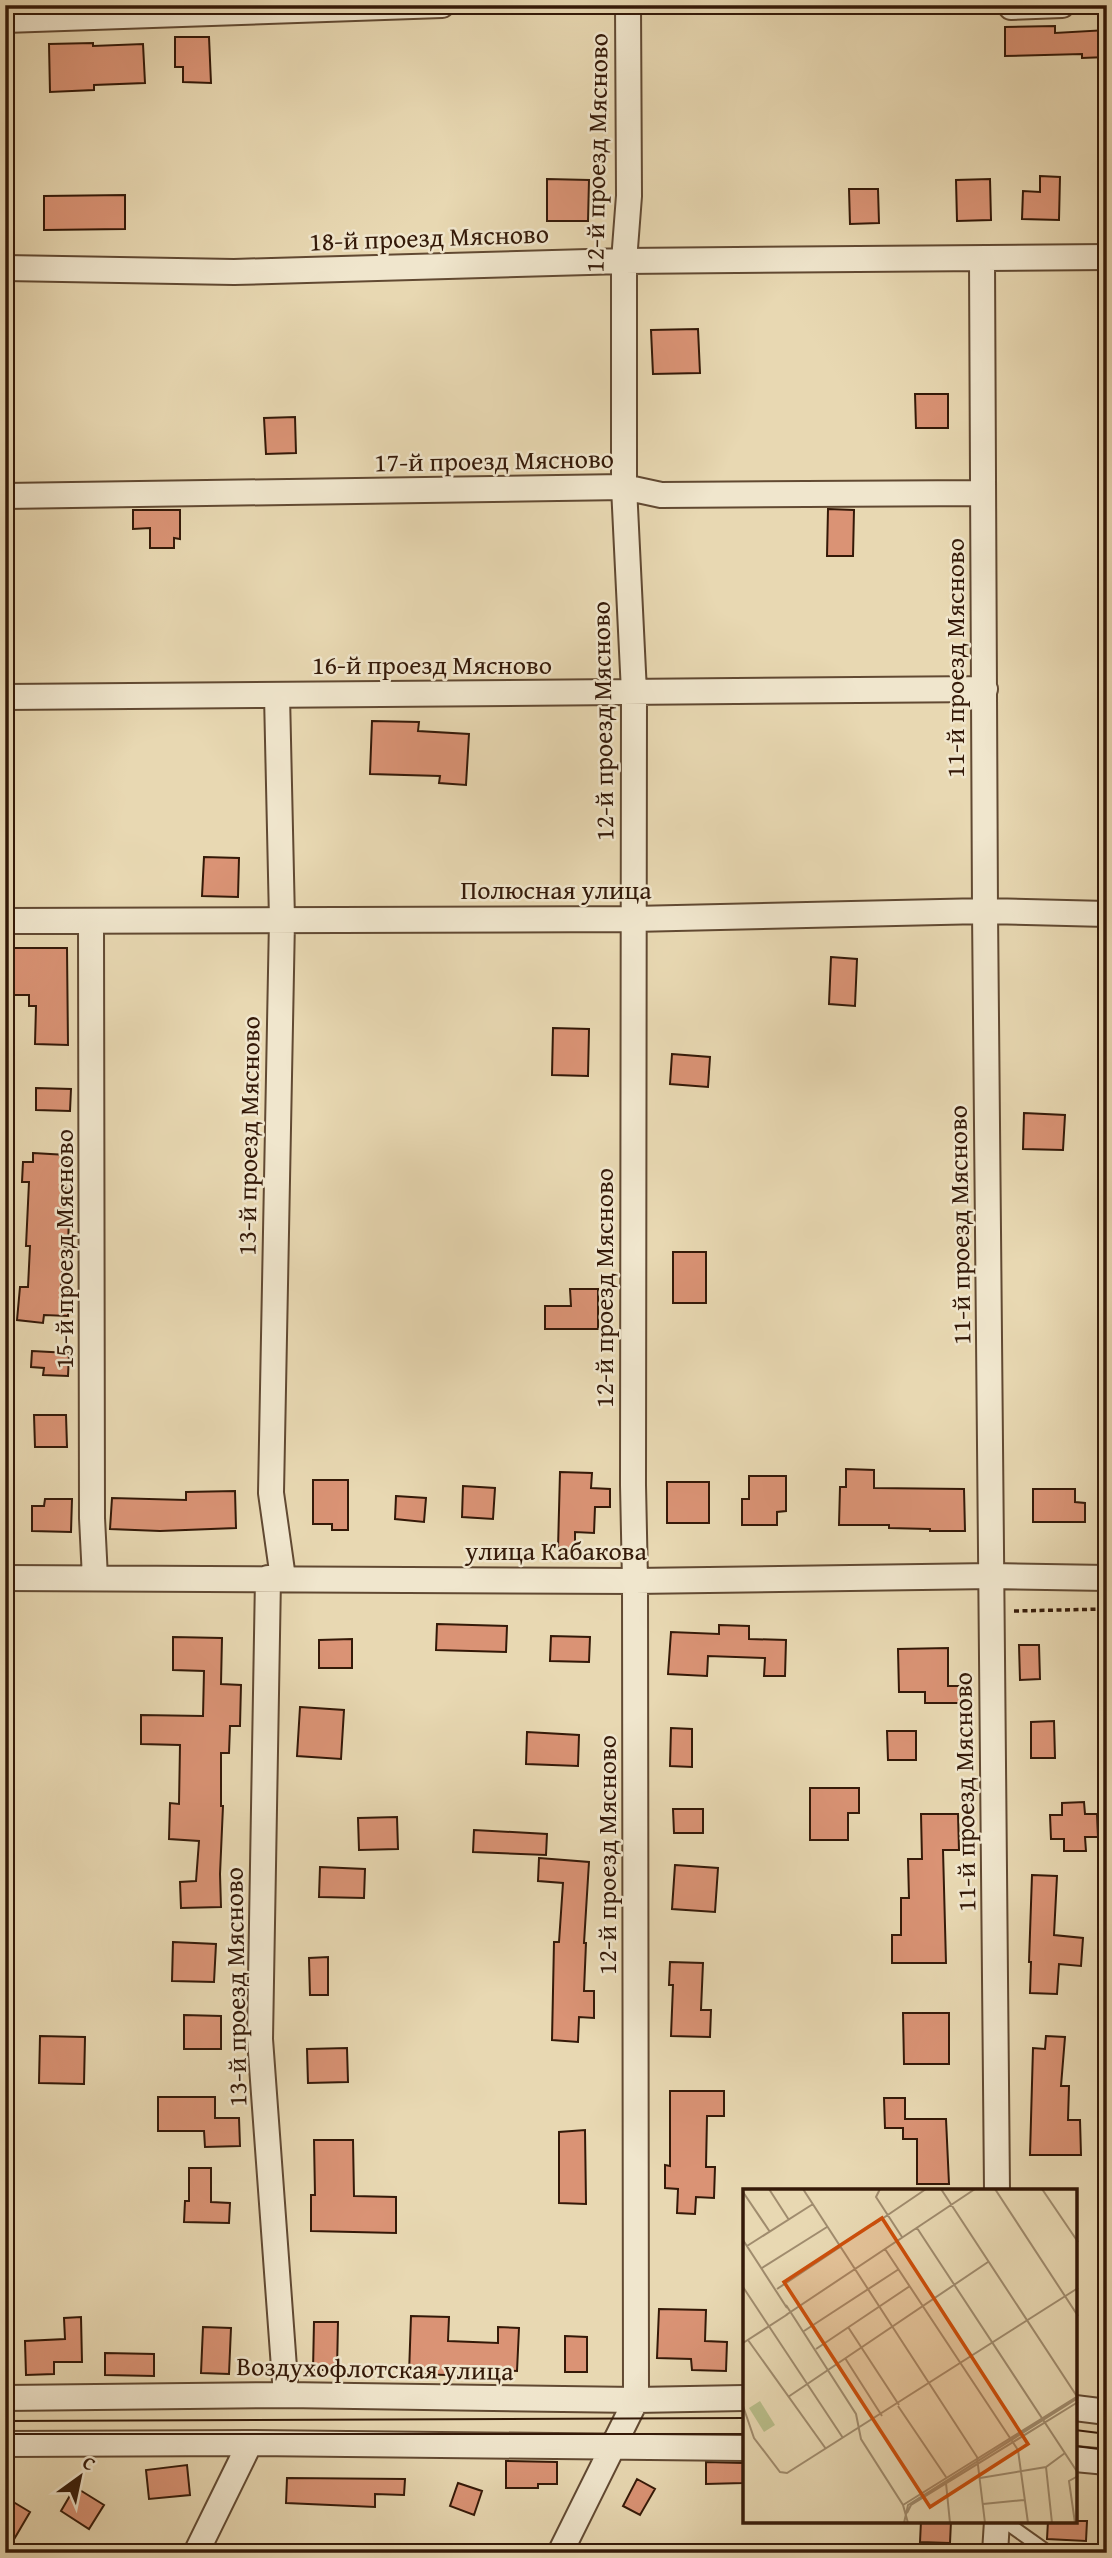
<svg xmlns="http://www.w3.org/2000/svg" width="1112" height="2558" font-family="'Gentium Book Plus',serif">
<style>
.building{fill:#da9375;stroke:#341908;stroke-width:2}
.lines{fill:none;stroke-linecap:round;stroke-linejoin:round}
.lane-casing{stroke:#614932;stroke-width:16}
.street-casing{stroke:#614932;stroke-width:28}
.path{stroke:#341908;stroke-width:3.5;stroke-dasharray:5 3.5;stroke-linecap:butt}
.lane{stroke:#f0e6cd;stroke-width:12}
.street{stroke:#f0e6cd;stroke-width:24}
.tram{stroke:#341908;stroke-width:2}
.labels{text-anchor:middle;dominant-baseline:central;stroke-width:5;stroke-linejoin:round;paint-order:stroke}
.street-label{font-size:26px;fill:#341908;stroke:#f0e6cd}
.inset-road{fill:none;stroke:#a08c6e;stroke-width:2}
.view{fill:#cd4f0b;fill-opacity:0.15;stroke:#cd4f0b;stroke-width:3.5}
.inset-edge{fill:none;stroke:#341908;stroke-width:3.5}
</style>
<rect width="100%" height="100%" fill="#e8d8b2"/>
<filter id="stains"><feTurbulence type="fractalNoise" baseFrequency=".00286" numOctaves="4"/><feColorMatrix values="0 0 0 0 .2 0 0 0 0 .09 0 0 0 0 .02 0 0 0 .5 -.17"/></filter>
<radialGradient id="worn" r=".72"><stop offset=".6" stop-color="#630" stop-opacity="0"/><stop offset="1" stop-color="#630" stop-opacity=".3"/></radialGradient>
<path class="building" d="M1055,26V33L1107,30V57L1082,58V54L1005,56V27Z
M175,37H209L211,83L183,82V67H175Z
M93,43V46L143,44L145,83L94,85V90L50,92L49,44Z
M1040,176L1060,177L1059,220L1022,219L1023,191L1040,192Z
M547,179L589,180L588,221H547Z
M990,179L991,220L957,221L956,180Z
M849,189H878L879,223L850,224Z
M125,195V229L44,230V196Z
M698,329L700,373L653,374L651,330Z
M915,394H948V428H916Z
M295,417L296,453L266,454L264,418Z
M828,509L854,510L853,556H827Z
M133,510H180V539L174,538V548H150V528L133,529Z
M372,721L419,722L418,731L469,734L466,785L439,783L440,776L370,774Z
M204,857L239,858L238,897L202,896Z
M13,948H67L68,1045L35,1044L36,1006H29V995H13Z
M831,957L857,959L855,1006L829,1004Z
M553,1028L589,1029L588,1076L552,1075Z
M672,1054L710,1057L708,1087L670,1084Z
M36,1088L71,1089L70,1111L36,1110Z
M1024,1113L1065,1115L1063,1150L1023,1149Z
M33,1153L67,1155L64,1215H69L68,1247H64L61,1288L68,1289V1316L44,1315L43,1323L17,1320L20,1287H28L30,1246H26L29,1182H22L23,1162H33Z
M673,1252H706V1303H673Z
M570,1289H598V1329H545V1306H571Z
M32,1351L69,1353L68,1376L43,1375L44,1368L31,1367Z
M34,1415H66L67,1447H35Z
M846,1469L874,1470V1488L964,1489L965,1531H930V1529L889,1528V1525H839L840,1487H846Z
M560,1472L592,1473L591,1488L610,1489V1507H595L594,1533L575,1532V1549H558Z
M749,1476H786V1511L777,1512V1525H742V1499H749Z
M313,1480H348V1530H332V1524H313Z
M667,1482H709V1523H667Z
M463,1486L495,1488L493,1519L462,1517Z
M1033,1489H1075V1502L1085,1503V1522H1033Z
M235,1491L236,1528L160,1531L110,1529L112,1498L186,1500V1492Z
M396,1496L426,1498L424,1522L395,1519Z
M45,1499H72L71,1532L32,1531V1506H44Z
M437,1624L507,1626L506,1652L436,1650Z
M719,1625L749,1626V1639L786,1640L785,1676H764L765,1658L708,1656L707,1676L668,1674L671,1632L719,1634Z
M551,1636L590,1637L589,1662L550,1661Z
M173,1637L222,1638L221,1684L241,1685L240,1726H230L229,1753H221V1806H223L220,1874L221,1907L181,1908L180,1882L196,1881L199,1841L169,1839L170,1803L179,1804L180,1745L141,1744V1715L203,1716L204,1671L173,1670Z
M352,1639V1668H319V1640Z
M1019,1645H1039L1040,1679L1020,1680Z
M948,1648V1686H960V1703H925V1692H899L898,1649Z
M300,1707L344,1710L341,1759L297,1756Z
M1054,1721L1055,1758H1031V1722Z
M671,1728L692,1729V1767L670,1766Z
M887,1731H916V1760H888Z
M527,1732L579,1735L578,1766L526,1764Z
M810,1788H859V1813H848V1840H810Z
M1084,1802L1085,1814H1097L1098,1837H1085L1086,1851H1064V1839H1051L1050,1815H1062V1803Z
M673,1809H703V1833H674Z
M921,1814H958L959,1850H943L946,1963H892V1935H901V1898H909L908,1859H922Z
M397,1817L398,1849L359,1850L358,1818Z
M474,1830L547,1834L546,1855L473,1852Z
M539,1858L589,1862L584,1943H586L584,1991H594V2018L579,2017L578,2042L552,2040L554,1942H559L563,1883L538,1881Z
M675,1865L718,1868L715,1912L672,1909Z
M320,1867L365,1869L364,1898L319,1897Z
M1032,1875L1057,1876L1054,1935L1083,1938L1081,1966L1059,1964L1057,1994L1030,1993L1031,1962H1029Z
M173,1942L216,1944L214,1982L172,1981Z
M328,1957V1995H310L309,1958Z
M670,1962L703,1963L701,2010H711L710,2037L671,2036L673,1985H669Z
M903,2013H949V2064H904Z
M184,2015L221,2016V2049H184Z
M40,2036L85,2037L84,2084L39,2083Z
M1046,2036L1065,2037L1061,2086H1069L1068,2120H1080L1081,2155H1030L1033,2048L1045,2049Z
M347,2048L348,2082L308,2083L307,2049Z
M670,2091H724V2116H707L706,2167H715L714,2198L696,2197L695,2214L677,2213L678,2189L665,2188V2165L670,2166Z
M158,2097H215V2118H239L240,2146L205,2147L204,2131H158Z
M884,2098H905V2119H946L949,2184H917V2139H903V2128H885Z
M585,2130L586,2204L559,2203V2132Z
M314,2140H353L354,2196L396,2197V2233L311,2231V2195H315Z
M189,2168H211V2202L230,2203L229,2223L184,2222L185,2201H189Z
M659,2309L706,2310L705,2341L727,2342L726,2371L692,2370L691,2359L657,2358Z
M411,2316L449,2317L448,2341L498,2343V2327L519,2328L517,2371L447,2368V2375L409,2374Z
M81,2317L82,2362H54V2374L26,2375L25,2341L65,2339L64,2318Z
M314,2322H338L337,2370H313Z
M203,2327L231,2328L229,2374L201,2373Z
M565,2336L587,2337V2372H565Z
M105,2353L154,2354V2376L105,2375Z
M506,2461L557,2462V2484H538V2488H506Z
M706,2462L743,2463V2483L706,2484Z
M187,2465L190,2495L149,2499L146,2470Z
M287,2478L405,2479L404,2495L375,2494V2507L286,2503Z
M637,2479L655,2489L640,2515L623,2506Z
M458,2483L482,2491L474,2515L450,2506Z
M75,2487L104,2505L89,2529L61,2511Z
M5,2497L30,2512L6,2553H5Z
M921,2521H951L950,2543L920,2542Z
M1048,2521H1087L1086,2541L1047,2539Z"/>
<g class="lines">
<g class="lane-casing">
<path id="lane" d="M1004,2521L1049,2553"/>
</g>
<g class="street-casing">
<path id="street" d="M1011,7L1062,5
M5,20L442,5
M982,259L985,911L997,2190
M5,268L234,272L624,261L1107,257
M5,496L624,487L661,495L983,493
M277,695L282,920L271,1493L283,1578
M5,697L985,689
M5,921L633,919L985,911L1107,914
M91,921L92,1518L95,1578
M5,1578L635,1581L992,1576L1107,1578
M268,1578L260,2039L286,2395
M5,2398L286,2395L636,2400L744,2398
M1075,2408L1107,2412
M5,2444L250,2443L744,2448
M1075,2459L1107,2462
M196,2553L250,2443
M560,2553L636,2400L635,1581L633,1485L634,692L624,487V261L629,196L628,5
M995,2553L997,2521"/>
</g>
<path class="path" d="M1014,1611L1107,1609"/>
<use href="#lane" class="lane"/>
<use href="#street" class="street"/>
<path class="tram" d="M5,2421L744,2418
M1075,2430L1107,2434
M5,2434H744
M1075,2446L1107,2450"/>
</g>
<g class="labels">
<g class="street-label">
<text transform="translate(596 153) rotate(-89)">12-й проезд Мясново</text>
<text transform="translate(429 237) rotate(-2)">18-й проезд Мясново</text>
<text transform="translate(494 460) rotate(-1)">17-й проезд Мясново</text>
<text transform="translate(954 658) rotate(-90)">11-й проезд Мясново</text>
<text x="432" y="664">16-й проезд Мясново</text>
<text transform="translate(602 721) rotate(-91)">12-й проезд Мясново</text>
<text x="556" y="889">Полюсная улица</text>
<text transform="translate(248 1136) rotate(-89)">13-й проезд Мясново</text>
<text transform="translate(959 1225) rotate(-91)">11-й проезд Мясново</text>
<text transform="translate(63 1249) rotate(-90)">15-й проезд Мясново</text>
<text transform="translate(603 1288) rotate(-90)">12-й проезд Мясново</text>
<text x="556" y="1550">улица Кабакова</text>
<text transform="translate(964 1792) rotate(-91)">11-й проезд Мясново</text>
<text transform="translate(606 1855) rotate(-90)">12-й проезд Мясново</text>
<text transform="translate(235 1987) rotate(-91)">13-й проезд Мясново</text>
<text transform="translate(375 2368) rotate(1)">Воздухофлотская улица</text>
</g>
</g>
<g transform="translate(743 2189)">
<rect width="334" height="334" fill="#e8d8b2"/>
<path d="M17,212L32,236L21,243L6,219Z" fill="#b9be8a"/>
<path class="inset-road" d="M26,0L46,31M60,0L234,268L242,334M137,0L133,8L159,48M198,0L335,209M252,0L335,127M299,0L335,53M0,3L27,43M130,36L183,0M174,39L335,284M0,51L44,119M4,57L70,15M142,60L275,261L285,334M19,79L84,38M0,98L100,249M34,100L97,58M43,116L113,225L118,250L160,316L165,334M43,126L232,0M105,138L156,216M61,142L156,80M5,151L83,260M0,154L45,125M73,160L167,97M102,169L139,227M45,208L245,73M0,217L11,249L37,283L44,284L335,99M155,217L203,288M303,278L309,334M237,289L303,278L322,264M203,294L207,334M240,315L281,311M160,316L335,207M164,324L168,316L335,213M161,334L165,316L335,209M332,334L326,292L335,287"/>
<path class="view" d="M139,29L285,255L187,318L41,93Z"/>
<rect width="334" height="334" class="inset-edge"/>
</g>
<rect width="1112" height="2558" fill="none" stroke="#e8d8b2" stroke-width="28"/>
<rect x="7" y="7" width="1098" height="2544" fill="none" stroke="#341908" stroke-width="3.5"/>
<rect x="14" y="14" width="1084" height="2530" fill="none" stroke="#341908" stroke-width="2"/>
<g transform="translate(80 2477) rotate(33)" stroke="#f0e6cd" stroke-width="5" paint-order="stroke">
<path d="M0-5L12 26L0 18L-12 26Z" fill="#341908"/>
<text y="-10" font-size="19" font-weight="bold" text-anchor="middle" fill="#341908">С</text>
</g>
<rect width="100%" height="100%" filter="url(#stains)"/>
<rect width="100%" height="100%" fill="url(#worn)"/>
</svg>
